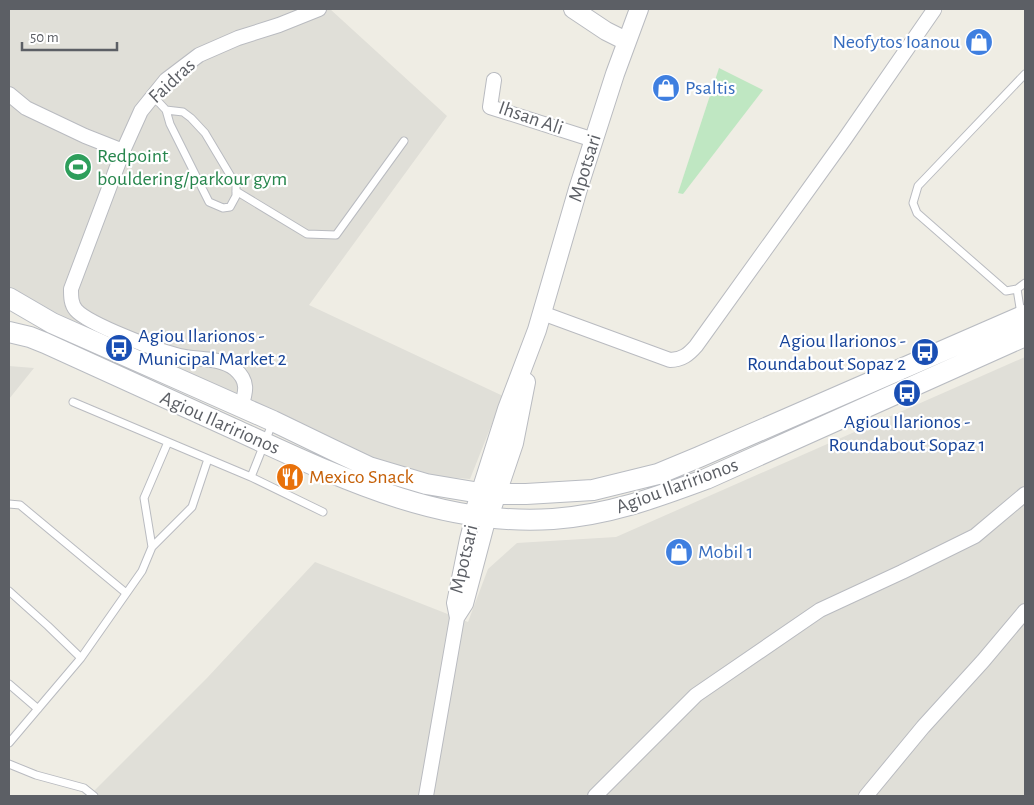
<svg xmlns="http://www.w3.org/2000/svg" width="1034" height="805" font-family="'Alegreya Sans',sans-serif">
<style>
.industrial{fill:#e0dfd8}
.green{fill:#bfe7c2}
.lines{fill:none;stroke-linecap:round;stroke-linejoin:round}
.service-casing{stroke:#b9bbc0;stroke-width:9}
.minor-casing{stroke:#b9bbc0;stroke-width:16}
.tertiary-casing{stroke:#b9bbc0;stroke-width:20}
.secondary-casing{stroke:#b9bcc2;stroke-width:22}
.service{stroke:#fff;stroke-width:7}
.minor{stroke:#fff;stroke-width:14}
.tertiary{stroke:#fff;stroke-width:18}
.secondary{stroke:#fff;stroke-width:20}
.labels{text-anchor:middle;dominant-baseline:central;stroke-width:4.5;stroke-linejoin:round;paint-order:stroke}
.shop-label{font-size:20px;fill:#366cbe;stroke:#fff;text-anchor:start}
.street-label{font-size:20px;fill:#5c5f65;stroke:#fff}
.leisure-label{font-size:20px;fill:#27864d;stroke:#fff;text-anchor:start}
.transit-label{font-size:20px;fill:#164399;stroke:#fff;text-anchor:start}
.food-label{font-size:20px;fill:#c56008;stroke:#fff;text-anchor:start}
</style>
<rect width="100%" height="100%" fill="#efede4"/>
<path class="industrial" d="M9,9H330L447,116L309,305L503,396L470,479L407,474L9,293Z
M1025,357V796H89L207,678L315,562L468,622L488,569L517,543L616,537Z
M9,366L34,368L9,399Z"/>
<path class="green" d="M719,68L763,90L683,194L678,193Z"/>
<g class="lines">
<g class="service-casing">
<path id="service" d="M1025,74L918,186L913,203L917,213L1006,291L1017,289L1025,283
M153,96L166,110L170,124L209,202L223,208L230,207L236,196V185L205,133L191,118L183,112L166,110
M236,191L307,234L336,235L404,141
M1017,289L1021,314
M73,402L251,477L323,512
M251,477L272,424
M9,504L20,505L126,593
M152,547L144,498L168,442
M9,591L48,626L81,658
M9,684L38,709
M9,743L81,658L142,571L152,547L192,507L208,459
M9,764L36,775L84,788L94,796"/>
</g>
<g class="minor-casing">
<path id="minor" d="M494,80L490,107L594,140
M9,94L26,108L85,136L123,151
M542,313L670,360C682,360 689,354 696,346L844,140L934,10L933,9
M241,407C246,392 249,381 235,369C221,357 197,360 180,356C161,352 88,324 76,310C71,304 71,297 71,289L123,151L141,111L166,80L199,55L238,38L279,25L319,9
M457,618L466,604L489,517
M426,796L457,618L454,603L467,539L473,516
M595,796L696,695L820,610L902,572L975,536L1025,494
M866,796L923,727L983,661L1025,611"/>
</g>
<g class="tertiary-casing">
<path id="tertiary" d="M573,9L606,31L626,41
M473,516L507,409L537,330L578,189L615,74L639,9
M489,517L514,443L526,382"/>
</g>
<g class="secondary-casing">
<path id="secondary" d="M9,298L52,323L273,421L333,450L369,467L426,484L480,493L497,494H526L593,490L658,474L699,457L1025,315
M9,332L30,337L45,343C108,372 171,400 234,429C335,475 438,527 553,519C608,515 655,498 706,479L1025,336"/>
</g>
<use href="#service" class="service"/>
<use href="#minor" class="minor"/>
<use href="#tertiary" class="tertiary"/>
<use href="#secondary" class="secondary"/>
</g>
<defs>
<g id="shop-disc" transform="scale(1.4375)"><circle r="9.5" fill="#3f7fe0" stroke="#fff"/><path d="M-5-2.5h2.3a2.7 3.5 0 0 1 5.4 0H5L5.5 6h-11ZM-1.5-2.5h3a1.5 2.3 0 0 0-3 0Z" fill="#fff"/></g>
<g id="stadium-disc" transform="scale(1.4375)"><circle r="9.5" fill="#2e9e5b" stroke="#fff"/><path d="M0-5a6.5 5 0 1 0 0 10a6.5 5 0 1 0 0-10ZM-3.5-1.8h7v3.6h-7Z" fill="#fff"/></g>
<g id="bus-disc" transform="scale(1.4375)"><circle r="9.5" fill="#1a4fb4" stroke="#fff"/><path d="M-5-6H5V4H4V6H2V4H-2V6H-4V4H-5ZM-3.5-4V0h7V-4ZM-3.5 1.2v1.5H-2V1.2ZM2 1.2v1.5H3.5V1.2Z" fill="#fff"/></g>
<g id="restaurant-disc" transform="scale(1.4375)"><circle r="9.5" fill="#e8710a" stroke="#fff"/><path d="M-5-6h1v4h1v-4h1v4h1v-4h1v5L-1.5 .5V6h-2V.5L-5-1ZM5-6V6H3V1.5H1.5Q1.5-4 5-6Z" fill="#fff"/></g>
</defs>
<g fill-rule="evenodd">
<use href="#shop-disc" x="979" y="42"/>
<use href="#shop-disc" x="666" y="88"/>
<use href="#stadium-disc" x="78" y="167"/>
<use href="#bus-disc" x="119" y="348"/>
<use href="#bus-disc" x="925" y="352"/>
<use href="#bus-disc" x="907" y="393"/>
<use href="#restaurant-disc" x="290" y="477"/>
<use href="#shop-disc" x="679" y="552"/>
</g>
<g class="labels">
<g class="shop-label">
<text x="960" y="42" text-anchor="end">Neofytos Ioanou</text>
<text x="685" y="88">Psaltis</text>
<text x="698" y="552">Mobil 1</text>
</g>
<g class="street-label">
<text transform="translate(172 81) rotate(-43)">Faidras</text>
<text transform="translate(531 118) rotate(19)">Ihsan Ali</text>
<text transform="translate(585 168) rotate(-73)">Mpotsari</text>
<text transform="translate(220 423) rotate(24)">Agiou Ilaririonos</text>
<text transform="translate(677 486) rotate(-20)">Agiou Ilaririonos</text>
<text transform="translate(464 559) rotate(-77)">Mpotsari</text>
</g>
<g class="leisure-label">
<text x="97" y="156">Redpoint<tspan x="97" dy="23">bouldering/parkour gym</tspan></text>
</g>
<g class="transit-label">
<text x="138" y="336">Agiou Ilarionos -<tspan x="138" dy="23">Municipal Market 2</tspan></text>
<text x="906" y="341" text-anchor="end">Agiou Ilarionos -<tspan x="906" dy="23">Roundabout Sopaz 2</tspan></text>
<text x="907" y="422" text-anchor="middle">Agiou Ilarionos -<tspan x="907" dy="23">Roundabout Sopaz 1</tspan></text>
</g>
<g class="food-label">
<text x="309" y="477">Mexico Snack</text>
</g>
</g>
<rect width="1034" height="805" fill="none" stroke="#5c5f65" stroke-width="20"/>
<path d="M22 42v8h95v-8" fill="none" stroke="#5c5f65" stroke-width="2.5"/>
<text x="30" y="42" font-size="15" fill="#5c5f65" stroke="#ffffff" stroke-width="4" paint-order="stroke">50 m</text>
</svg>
